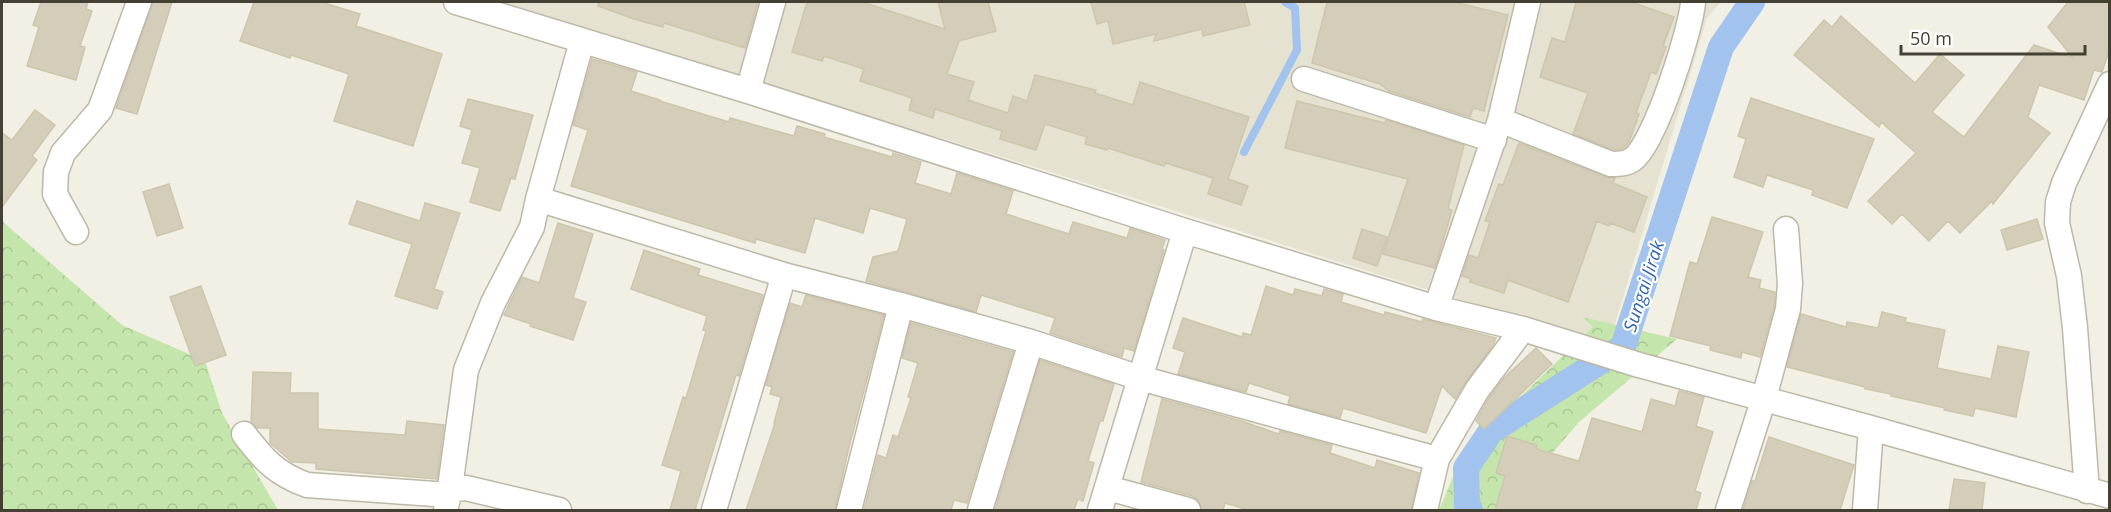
<svg xmlns="http://www.w3.org/2000/svg" width="2111" height="512" font-family="'Open Sans',sans-serif">
<style>
.residential{fill:#e6e2d2}
.forest{fill:url(#forest-crowns)}
.lines{fill:none;stroke-linecap:round;stroke-linejoin:round}
.stream{stroke:#a1c3ee;stroke-width:8}
.canal{stroke:#a1c3ee;stroke-width:26}
.building{fill:#d3cdba;stroke:#cdc6ad;stroke-width:1.5}
.minor-casing{stroke:#bdb8a7;stroke-width:27}
.minor{stroke:#fff;stroke-width:24}
.labels{text-anchor:middle;dominant-baseline:central;stroke-width:4.5;stroke-linejoin:round;paint-order:stroke}
.water-label{font-size:18px;font-style:italic;fill:#3066ac;stroke:#fff}
</style>
<defs>
<pattern id="forest-crowns" width="20" height="18" patternUnits="userSpaceOnUse" patternTransform="scale(1.5)"><rect width="20" height="18" fill="#c4e6ad"/><path d="M2 6a3 3 0 1 1 6 0M12 15a3 3 0 1 1 6 0" fill="none" stroke="#aac695"/></pattern>
</defs>
<rect width="100%" height="100%" fill="#f2f0e4"/>
<path class="residential" d="M446,2H1721L1707,18L1609,344L1544,326L945,139Z"/>
<path class="forest" d="M2,221L122,325L205,361L222,413L278,510H2Z
M1582,317L1677,339L1579,422L1543,464L1518,475L1502,510H1439L1464,451L1593,327Z"/>
<g class="lines">
<path class="stream" d="M1244,152L1297,50L1295,8L1285,2"/>
<path class="canal" d="M1470,510L1467,505L1466,468L1491,431L1623,347L1721,47L1752,2"/>
</g>
<path class="building" d="M41,2H88L86,9L92,11L80,46L85,47L76,80L27,66L39,27L33,25Z
M153,2H172L137,114L116,108Z
M254,2H321L360,14L356,26L442,54L413,146L334,121L349,74L291,55L290,58L240,41Z
M599,2H758L745,48L664,23L663,27L634,19L598,6Z
M807,2H862L945,29L938,2H988L996,31L959,41L947,74L974,82L968,100L1008,113L1013,96L1027,101L1035,75L1096,90L1095,93L1133,105L1140,82L1249,117L1228,179L1248,186L1241,205L1208,194L1213,178L1166,163L1164,166L1108,148L1107,150L1085,144L1087,137L1045,124L1036,150L1000,139L1002,131L935,109L933,118L909,110L912,98L860,81L864,69L824,56L822,61L792,52Z
M1091,2H1244L1250,25L1203,36L1202,29L1154,41L1156,34L1113,44L1108,21L1097,24Z
M1327,2H1454L1508,15L1484,111L1473,108L1470,117L1389,91L1380,84L1312,63Z
M1576,2H1631L1674,17L1663,46L1666,47L1656,74L1651,72L1636,113L1639,114L1629,142L1622,149L1614,150L1573,134L1588,93L1540,77L1552,38L1565,42Z
M2068,2H2109V51L2102,72L2094,70L2084,100L2039,85L2028,117L2050,133L1993,204L1992,201L1960,233L1948,221L1929,241L1902,214L1892,224L1868,201L1916,153L1881,122L1879,127L1794,55L1824,20L1832,27L1841,16L1915,83L1940,54L1964,75L1932,112L1964,137L2034,45L2073,58L2048,27Z
M592,59L637,72L631,91L660,100V101L729,122L730,118L794,136L797,126L825,134L824,137L892,157L893,153L921,162L915,183L951,194L957,173L1013,191L1006,214L1069,234L1073,222L1127,238L1130,228L1165,240L1162,249L1164,250L1134,351L1124,348L1122,357L1050,333L1055,318L981,295L976,312L866,281L873,257L898,251L907,219L870,208L863,233L815,218L805,253L756,239L755,243L571,186L588,130L573,125Z
M1751,98L1874,139L1847,208L1812,195L1813,190L1767,175L1763,187L1734,177L1746,139L1738,136Z
M468,99L533,115L515,179L511,178L500,211L470,202L480,168L462,163L472,130L460,126Z
M1297,101L1385,123L1386,120L1464,145L1448,209L1452,210L1435,268L1383,254L1408,179L1285,148Z
M35,110L55,125L32,156L37,160L2,207V133L12,140Z
M1519,143L1606,177L1615,178L1613,183L1647,197L1634,232L1610,223L1609,226L1597,221L1568,302L1508,280L1504,293L1470,282L1471,279L1462,276L1469,255L1478,258L1490,222L1485,221L1499,184L1503,185Z
M169,184L183,228L157,236L143,192Z
M357,201L420,221L425,203L460,213L434,289L443,292L437,309L395,296L412,244L349,224Z
M1712,217L1763,232L1748,277L1761,280L1759,288L1775,292L1774,307L1760,357L1742,352L1741,358L1710,350L1711,346L1670,336L1690,262L1697,264Z
M2037,219L2043,239L2007,250L2001,230Z
M558,223L593,234L573,298L586,302L573,340L530,326L531,324L504,315L522,277L539,283Z
M1362,229L1387,237L1377,266L1353,258Z
M644,250L700,269L698,275L763,295L739,376L736,375L695,510H670L681,471L662,465L683,397L686,398L706,331L703,330L707,316L631,289Z
M201,286L226,355L195,366L170,297Z
M1266,286L1293,295L1295,289L1322,296L1324,289L1343,294L1341,302L1384,315L1385,312L1422,322L1423,319L1496,338L1493,345L1466,382L1455,399L1442,386L1426,433L1343,408L1340,418L1288,404L1290,396L1249,383L1246,392L1178,374L1185,352L1173,348L1183,318L1242,337L1243,333L1251,335Z
M806,295L884,315L849,447L835,510H746L775,423H774L781,397L770,394L772,387L766,385L790,303L802,307Z
M1882,312L1906,318L1905,322L1945,330L1937,368L1991,379L1998,346L2029,352L2016,417L1975,408L1973,416L1944,410L1945,408L1891,396V394L1865,389V387L1787,367L1801,314L1846,327L1847,322L1878,328Z
M911,323L1013,352L967,503L954,500L951,510H864L878,455L886,458L893,435L898,437L911,398L908,397L918,363L902,358Z
M1536,348L1552,364L1484,429L1476,421L1489,398L1504,378Z
M1040,360L1114,384L1103,421H1100L1088,461L1094,463L1083,501L1078,499L1074,510H995Z
M253,372L291,373L290,393H318V429L405,435L407,421L444,425L437,479L316,469V463L292,462L270,443V428H257L251,422Z
M1679,391L1704,397L1696,426L1713,432L1695,491L1701,493L1696,510H1495L1505,476L1496,473L1507,436L1537,445L1536,449L1579,461L1592,418L1642,432L1651,399L1675,406Z
M1162,399L1238,420L1279,434L1280,431L1332,445L1330,453L1375,468L1377,460L1419,473L1411,510H1248L1225,503L1223,510H1202L1198,500L1192,496L1141,482Z
M1769,437L1854,465L1840,510H1743L1752,481H1755Z
M1954,479L1985,483L1982,510H1949Z"/>
<g class="lines">
<g class="minor-casing">
<path id="minor" d="M456,2L748,91L1185,231L1436,308L1523,329L1639,365L1871,428L2110,496
M582,41L538,199L784,275L901,305L1031,342L1140,378L1437,459
M1304,79L1494,140
M748,91L773,2
M1500,120L1611,164C1619,164 1627,164 1633,159C1655,143 1691,30 1693,2
M76,232L55,194L56,172L63,153L100,110L139,2
M1436,308L1500,120L1528,2
M244,434C263,459 276,474 307,485L449,495L466,370L493,303L532,227L538,199
M1108,488L1188,510
M2087,491L2075,328L2069,276L2057,223L2058,202L2064,183L2110,84
M446,506L449,495L455,489L466,488L559,510
M714,510L784,275
M849,510L901,305
M980,510L1031,342
M1100,510L1185,231
M1425,510L1437,459L1477,390L1523,329
M1728,510L1764,398L1788,309L1790,283L1786,229
M1865,510L1871,428"/>
</g>
<use href="#minor" class="minor"/>
</g>
<g class="labels">
<g class="water-label">
<text transform="translate(1643 286) rotate(-72)">Sungai Jirak</text>
</g>
</g>
<rect width="2111" height="512" fill="none" stroke="#444034" stroke-width="6"/>
<path d="M1901 45v9h184v-9" fill="none" stroke="#444034" stroke-width="3"/>
<text x="1910" y="45" font-size="18" fill="#444034" stroke="#ffffff" stroke-width="4.5" paint-order="stroke">50 m</text>
</svg>
